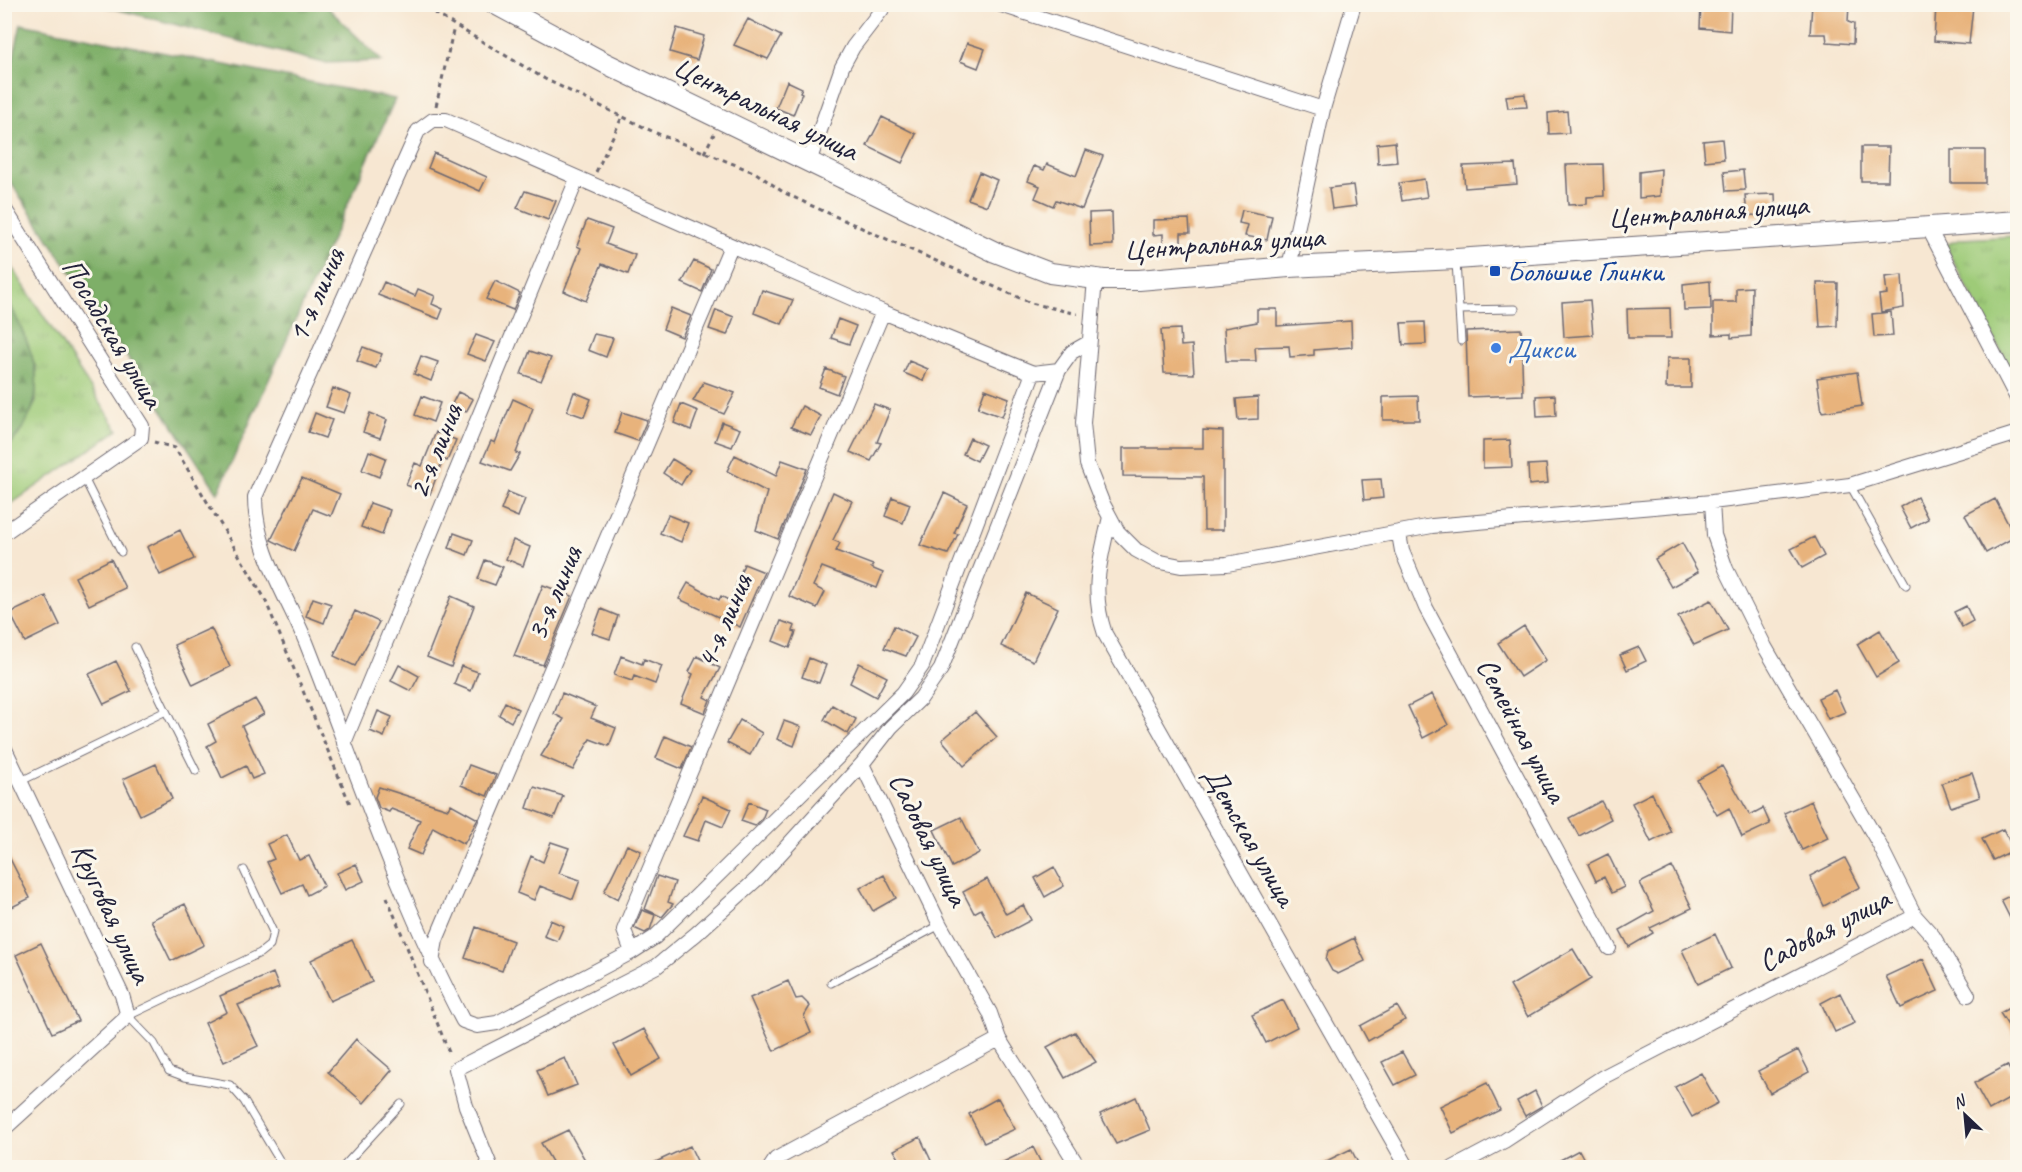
<svg xmlns="http://www.w3.org/2000/svg" width="2022" height="1172" font-family="Caveat,sans-serif">
<style>
.grass{fill:url(#grass-tufts);stroke:#60765a;stroke-width:1.5}
.forest{fill:url(#forest-firs);stroke:#506852;stroke-width:1.5}
.building{fill:#e8b37c}
.lines{fill:none;stroke-linecap:round;stroke-linejoin:round}
.service-casing{stroke:#6d6770;stroke-width:9}
.minor-casing{stroke:#6d6770;stroke-width:16}
.secondary-casing{stroke:#6d6770;stroke-width:22}
.path{stroke:#6d6770;stroke-width:3;stroke-dasharray:4.5 4.5;stroke-linecap:butt}
.service{stroke:#fff;stroke-width:7}
.minor{stroke:#fff;stroke-width:14}
.secondary{stroke:#fff;stroke-width:20}
.transit-dot{fill:#1a4fb4;stroke:#fbf7ec;stroke-width:2}
.shop-dot{fill:#3f7fe0;stroke:#fbf7ec;stroke-width:2}
.labels{text-anchor:middle;dominant-baseline:central;stroke-width:6;stroke-linejoin:round;paint-order:stroke}
.street-label{font-size:30px;fill:#22223b;stroke:#fbf7ec}
.transit-label{font-size:30px;fill:#164399;stroke:#fbf7ec;text-anchor:start}
.shop-label{font-size:30px;fill:#366cbe;stroke:#fbf7ec;text-anchor:start}
</style>
<defs>
<pattern id="grass-tufts" width="24" height="20" patternUnits="userSpaceOnUse" patternTransform="scale(1.5)"><rect width="24" height="20" fill="#9ecb78"/><path d="M3 7l-1-3M5 7V3M7 7l1-3M15 17l-1-3M17 17v-4M19 17l1-3" fill="none" stroke="#88ae69"/></pattern>
<pattern id="forest-firs" width="22" height="20" patternUnits="userSpaceOnUse" patternTransform="scale(1.5)"><rect width="22" height="20" fill="#7eaf68"/><path d="M5 1l3.5 6h-7zM16 11l3.5 6h-7z" fill="#678e57"/></pattern>
</defs>
<rect width="100%" height="100%" fill="#fbf7ec"/>
<filter id="ink" filterUnits="userSpaceOnUse"><feTurbulence type="fractalNoise" baseFrequency=".0167" numOctaves="2"/><feDisplacementMap in="SourceGraphic" scale="12" xChannelSelector="R" yChannelSelector="G"/><feConvolveMatrix kernelMatrix="1 2 1 2 8 2 1 2 1" color-interpolation-filters="sRGB"/></filter>
<filter id="wash" filterUnits="userSpaceOnUse"><feTurbulence type="fractalNoise" baseFrequency=".008" numOctaves="4" result="noise"/><feDisplacementMap in="SourceGraphic" scale="24" xChannelSelector="R" yChannelSelector="G"/><feGaussianBlur stdDeviation="1.35" result="paint"/><feColorMatrix in="noise" values="0 0 0 0 0 0 0 0 0 0 0 0 0 0 0 0 0 1.4 0 .05"/><feComposite in="paint" operator="in"/></filter>
<g filter="url(#wash)">
<rect width="100%" height="100%" fill="#f7e7d2"/>
<path class="grass" d="M2017,236V382L1945,245L1961,239Z
M4,255L118,430L5,508V450L22,431L36,401V368L5,293Z"/>
<path class="forest" d="M100,5H325L382,61L323,63Z
M21,24L395,99L218,493L5,174V95Z
M5,293C33,355 59,393 5,450Z"/>
<g id="blocks">
<path class="building" d="M1701,4H1731L1730,31L1700,28Z
M1812,4H1849L1848,22L1854,24L1853,44L1827,42L1826,34H1810Z
M1936,5L1973,6L1969,44L1934,41Z
M748,19L781,36L768,59L734,45Z
M677,28L704,36L697,60L670,52Z
M967,43L985,49L978,68L960,61Z
M787,81L802,88L800,92L802,93L793,115L776,108Z
M1525,94L1527,107L1508,108L1506,96Z
M1567,111L1569,133L1549,134L1548,113Z
M882,117L916,134L902,163L867,146Z
M1722,139L1724,159L1705,161L1703,141Z
M1395,142L1397,162L1378,164L1377,144Z
M1861,147H1889L1888,181H1861Z
M1086,150L1103,156L1082,209L1056,200L1053,206L1035,198L1040,186L1028,181L1034,166L1044,170L1047,164L1076,176Z
M1951,150H1985V183H1951Z
M434,153L487,177L480,191L428,168Z
M1515,164L1517,184L1465,188L1463,166Z
M1603,164L1604,196L1587,197V204L1568,205L1566,165Z
M1661,169L1660,196L1639,198V172Z
M1743,170L1745,190L1726,191L1724,172Z
M979,172L997,180L987,206L968,199Z
M1424,179L1427,197L1402,201L1399,183Z
M1353,185L1356,206L1332,209L1329,188Z
M525,191L556,201L548,220L517,208Z
M1775,194L1776,216L1747,215L1745,195Z
M1242,210L1272,216L1267,240L1245,236L1248,225L1239,223Z
M1112,212L1113,245L1090,246L1089,213Z
M1189,219L1190,233H1181V244L1163,245V234L1153,235V220Z
M587,220L612,229L606,244L635,255L628,274L602,264L586,301L564,291L581,248L577,246Z
M694,261L711,269L702,292L682,283Z
M1902,275L1904,308L1881,312L1879,295L1887,294L1885,277Z
M495,281L520,293L513,310L486,299Z
M1710,281L1711,309L1684,310L1683,284Z
M384,282L415,296L418,289L435,296L432,304L443,309L439,319L378,295Z
M1817,283H1838L1837,326L1820,327Z
M1752,287L1751,336L1731,338V334L1713,335V302H1736V288Z
M762,290L793,300L782,324L754,313Z
M1590,300L1593,335L1564,337L1562,302Z
M671,308L691,316L682,337L663,329Z
M1670,308L1671,338H1628L1627,309Z
M1257,309H1277V326L1351,321L1352,347L1314,350V355L1290,357L1289,346L1255,347L1256,361H1226L1224,328L1257,322Z
M716,310L734,317L727,335L709,329Z
M1891,312L1893,336L1874,337L1872,314Z
M838,319L856,326L849,344L831,338Z
M1425,322L1426,344L1403,345L1401,323Z
M1180,329L1181,346L1192,345L1194,374L1164,373L1161,330Z
M1521,329L1523,395L1468,397L1466,331Z
M594,334L613,338L606,357L588,350Z
M476,335L495,342L486,361L467,354Z
M363,347L382,354L376,368L357,361Z
M530,351L551,358L541,381L521,374Z
M421,356L438,362L431,381L414,374Z
M1667,358H1691V388H1666Z
M909,361L928,369L923,381L904,373Z
M826,369L844,376L837,394L819,387Z
M1857,372L1862,406L1822,412L1817,378Z
M704,382L735,393L724,414L693,401Z
M333,388L351,395L344,413L326,407Z
M985,389L1009,398L1002,417L978,408Z
M458,392L473,399L466,412L452,404Z
M574,392L591,399L584,417L567,411Z
M1555,395L1556,416L1537,417L1536,396Z
M422,396L440,403L433,422L415,415Z
M1418,396L1419,420H1383V397Z
M1258,397V419L1238,420L1236,399Z
M513,399L533,408L516,453L520,454L510,471L482,461L491,441L495,443Z
M681,404L698,411L691,430L674,423Z
M874,404L890,410L877,442L881,443L871,461L850,452Z
M802,406L821,416L811,435L791,427Z
M622,412L647,420L638,441L615,433Z
M315,413L332,420L325,438L308,432Z
M370,413L387,420L380,438L363,432Z
M722,422L740,429L732,447L715,441Z
M1203,430L1223,431V530H1204L1203,477L1123,476V448H1203Z
M436,432L456,440L447,461L443,459L430,494L406,485L415,463L422,466Z
M970,438L985,445L977,461L963,454Z
M1510,440L1512,467L1483,468V441Z
M369,451L386,458L379,477L362,470Z
M735,455L776,476L782,460L807,469L778,539L756,530L767,492L727,471Z
M672,459L690,470L681,485L663,473Z
M1546,464L1548,483L1529,485L1528,465Z
M302,478L340,494L331,516L313,509L294,551L271,540Z
M1381,479L1383,498L1364,500L1362,480Z
M508,492L525,499L518,517L501,510Z
M833,492L852,501L833,540L840,543L836,551L873,565L871,568L883,573L877,588L822,567L813,586L825,592L817,608L789,596Z
M944,493L967,504L954,533L958,534L948,554L920,545Z
M892,497L910,504L903,523L885,516Z
M1917,497L1928,519L1911,528L1900,507Z
M1995,499L2015,537L1986,553L1965,515Z
M370,503L390,510L382,535L361,527Z
M668,515L688,523L681,542L660,533Z
M180,530L194,559L160,575L147,547Z
M454,533L473,540L467,555L449,548Z
M1814,537L1824,556L1802,568L1791,549Z
M513,540L530,547L523,566L506,559Z
M1682,543L1698,572L1671,587L1655,559Z
M111,559L125,588L89,605L75,577Z
M485,560L503,567L495,585L478,579Z
M744,564L764,572L740,627L679,599L688,583L719,600L721,596L730,601Z
M543,585L572,596L543,665L514,656Z
M1026,593L1058,608L1033,661L1001,646Z
M46,596L60,625L25,642L10,613Z
M451,596L474,606L451,667L427,657Z
M313,598L331,604L324,623L306,616Z
M1711,600L1728,630L1694,645L1678,617Z
M1966,606L1973,621L1962,627L1954,612Z
M601,609L618,616L610,639L592,633Z
M355,611L379,622L355,666L334,656Z
M781,621L795,626L793,631L796,632L790,648L773,641Z
M894,626L916,637L906,656L884,648Z
M1524,626L1546,660L1520,677L1498,643Z
M211,628L230,667L193,685L174,645Z
M1880,630L1899,663L1876,677L1857,644Z
M1639,647L1646,661L1627,670L1620,655Z
M621,656L642,664L644,659L662,666L655,684L634,676L632,681L614,675Z
M697,656L720,668L704,697L710,700L705,713L681,703L693,674L689,672Z
M809,658L826,665L819,683L802,677Z
M116,661L131,691L104,704L89,674Z
M859,663L887,677L876,697L850,683Z
M399,665L419,676L411,691L391,681Z
M461,666L478,672L471,691L454,684Z
M1835,690L1845,712L1828,719L1818,698Z
M562,693L596,707L591,718L616,728L609,746L590,739L573,770L541,756L564,719L554,714Z
M1432,694L1448,725L1423,738L1408,706Z
M255,699L264,714L242,726L264,774L252,779L246,766L222,778L207,746L216,741L208,724Z
M505,702L518,709L511,722L499,715Z
M832,705L856,719L848,734L824,720Z
M378,711L392,717L384,737L370,731Z
M975,712L997,737L964,766L942,740Z
M740,720L762,733L750,755L727,743Z
M784,721L801,727L794,746L777,739Z
M665,736L691,747L682,769L656,758Z
M156,764L172,799L140,815L123,779Z
M469,765L496,775L487,796L461,785Z
M1722,766L1750,815L1763,808L1770,824L1742,837L1729,808L1717,815L1697,780Z
M1972,773L1980,797L1951,807L1942,783Z
M379,787L448,809L451,804L478,819L464,844L433,827L421,855L407,849L420,820L391,809L389,812L379,808L375,797Z
M534,787L563,796L554,818L527,808Z
M1652,793L1671,832L1651,842L1632,803Z
M702,796L731,809L723,827L706,820L698,841L683,836Z
M1601,801L1611,819L1579,836L1569,818Z
M1811,801L1828,838L1802,850L1784,813Z
M749,802L766,809L762,819L755,826L741,821Z
M961,817L979,853L952,867L934,830Z
M2003,829L2014,850L1993,860L1982,839Z
M287,835L299,860L309,856L324,886L307,895L302,884L282,893L267,862L274,859L267,844Z
M551,842L569,848L559,873L580,880L573,899L540,886L534,900L517,893L531,856L543,862Z
M627,845L641,851L618,899L604,892Z
M4,847L30,898L4,911Z
M1608,854L1624,887L1612,893L1604,877L1596,881L1588,864Z
M1845,858L1860,887L1824,906L1810,876Z
M356,864L364,881L345,890L337,873Z
M1054,867L1064,886L1045,897L1035,878Z
M1672,867L1692,908L1650,928L1653,933L1629,947L1620,930L1654,911L1640,883Z
M884,875L896,898L873,911L860,888Z
M657,876L675,882L668,902L673,904L662,917L645,909Z
M987,879L1006,914L1023,905L1031,920L997,938L981,909L974,913L963,892Z
M2018,892V934L2001,900Z
M185,904L204,945L171,961L151,920Z
M642,910L655,915L650,930L645,933L634,928Z
M550,920L564,926L557,941L544,936Z
M476,927L513,941L502,971L465,958Z
M1715,934L1731,968L1698,984L1682,950Z
M1354,938L1365,961L1338,974L1332,971L1326,960L1328,951Z
M352,940L372,982L330,1001L311,960Z
M41,943L78,1021L52,1033L16,955Z
M1573,949L1591,979L1528,1017L1510,986Z
M1923,959L1938,991L1901,1008L1886,976Z
M273,973L279,988L238,1005L258,1046L224,1062L205,1023L227,1012L220,996Z
M788,981L796,999L802,998L810,1006L804,1016L811,1033L774,1051L750,998Z
M1840,993L1855,1023L1835,1032L1821,1003Z
M1283,1000L1297,1027L1266,1043L1252,1015Z
M2018,1003V1041L2000,1013Z
M1397,1006L1405,1020L1368,1041L1360,1026Z
M644,1029L661,1059L631,1076L614,1045Z
M1075,1032L1096,1062L1065,1078L1047,1047Z
M356,1039L392,1070L364,1103L328,1072Z
M1798,1050L1809,1072L1770,1093L1758,1071Z
M1402,1052L1415,1075L1395,1085L1382,1062Z
M565,1058L577,1085L548,1096L537,1070Z
M2007,1065L2018,1084V1094L1989,1110L1974,1083Z
M1701,1073L1718,1103L1692,1117L1675,1087Z
M1487,1083L1500,1110L1453,1133L1440,1106Z
M1535,1091L1542,1106L1525,1116L1517,1101Z
M1136,1097L1150,1130L1116,1144L1100,1114Z
M998,1098L1015,1129L984,1143L969,1114Z
M568,1130L585,1160L569,1167H555L541,1143Z
M920,1137L934,1167H904L894,1150Z
M690,1146L700,1167H645Z
M1033,1147L1043,1167H993L1022,1153Z
M1351,1149L1360,1167H1314Z
M1579,1150L1588,1167H1547Z"/>
</g>
</g>
<g filter="url(#ink)">
<use href="#blocks" fill-opacity="0" stroke="#6d6770" stroke-width="1.5"/>
<g class="lines">
<g class="service-casing">
<path id="service" d="M1456,262L1461,341
M1459,310L1515,309
M84,478L121,552
M1850,485L1906,585
M135,647L166,711
M21,781L166,711L196,771
M244,870L273,932L270,945L260,953L128,1016L154,1043L169,1071L185,1077L230,1085L244,1101L284,1168
M831,983L940,925
M342,1168L401,1104"/>
</g>
<g class="minor-casing">
<path id="minor" d="M1001,5L1323,109
M809,162L842,67L853,47L886,4
M4,208L142,426L141,438L4,533
M1928,227L2018,400
M1289,267L1323,109L1354,4
M1095,279L1083,423L1087,464L1102,502L1118,532L1136,550L1156,561L1181,566L1227,564L1432,526L1712,502L1850,485L2018,433
M1033,373L922,666L903,693L655,937L632,952L497,1023L477,1026L463,1021C399,900 356,769 306,642C286,594 255,550 255,497L418,131L433,120H446L883,312L1033,373L1059,370
M1712,502L1714,535L1726,569L1765,647L1878,842L1915,916L1933,936L1968,995
M1110,517C1100,561 1090,590 1105,634L1408,1168
M1399,534L1402,551L1426,608L1609,948
M344,743L577,179
M4,747L122,995L128,1016L4,1129
M862,764L940,925L990,1013L999,1039L1079,1168
M632,952L624,930L883,312
M432,962L436,940L731,246
M491,1168L466,1106L456,1069L657,966L696,934L758,878L862,764L891,727L921,698L941,669L1059,370L1072,352L1088,343
M770,1168L776,1159L999,1039
M1453,1168L1504,1141L1603,1077L1915,916"/>
</g>
<g class="secondary-casing">
<path id="secondary" d="M495,4L605,63L995,252L1050,273L1104,280H1139L1289,267L1456,259L2018,221"/>
</g>
<path class="path" d="M419,4L545,79L656,133L756,173L783,192L810,205L1031,303L1077,314
M436,106L454,27
M704,153L714,134
M596,172L622,117
M154,442L175,448L264,597L350,804
M387,897L450,1055"/>
<use href="#service" class="service"/>
<use href="#minor" class="minor"/>
<use href="#secondary" class="secondary"/>
</g>
</g>
<rect class="transit-dot" x="1489" y="265" width="12" height="12" rx="3"/>
<circle class="shop-dot" cx="1496" cy="348" r="6"/>
<g class="labels">
<g class="street-label">
<text transform="translate(766 108) rotate(26)">Центральная улица</text>
<text transform="translate(1708 211) rotate(-4)">Центральная улица</text>
<text transform="translate(1224 243) rotate(-4)">Центральная улица</text>
<text transform="translate(316 295) rotate(-66)">1-я линия</text>
<text transform="translate(113 333) rotate(59)">Посадская улица</text>
<text transform="translate(435 451) rotate(-68)">2-я линия</text>
<text transform="translate(554 593) rotate(-67)">3-я линия</text>
<text transform="translate(724 621) rotate(-67)">4-я линия</text>
<text transform="translate(1522 730) rotate(62)">Семейная улица</text>
<text transform="translate(1250 836) rotate(60)">Детская улица</text>
<text transform="translate(929 839) rotate(64)">Садовая улица</text>
<text transform="translate(112 913) rotate(65)">Круговая улица</text>
<text transform="translate(1824 930) rotate(-28)">Садовая улица</text>
</g>
<g class="transit-label">
<text x="1507" y="271">Большие Глинки</text>
</g>
<g class="shop-label">
<text x="1508" y="348">Дикси</text>
</g>
</g>
<rect width="2022" height="1172" fill="none" stroke="#fbf7ec" stroke-width="24"/>
<g transform="translate(1965 1115) rotate(334)" stroke="#fbf7ec" stroke-width="4.5" paint-order="stroke">
<path d="M0-4.5L10 22L0 15L-10 22Z" fill="#22223b"/>
<text y="-9" font-size="16" font-weight="bold" text-anchor="middle" fill="#22223b">N</text>
</g>
</svg>
